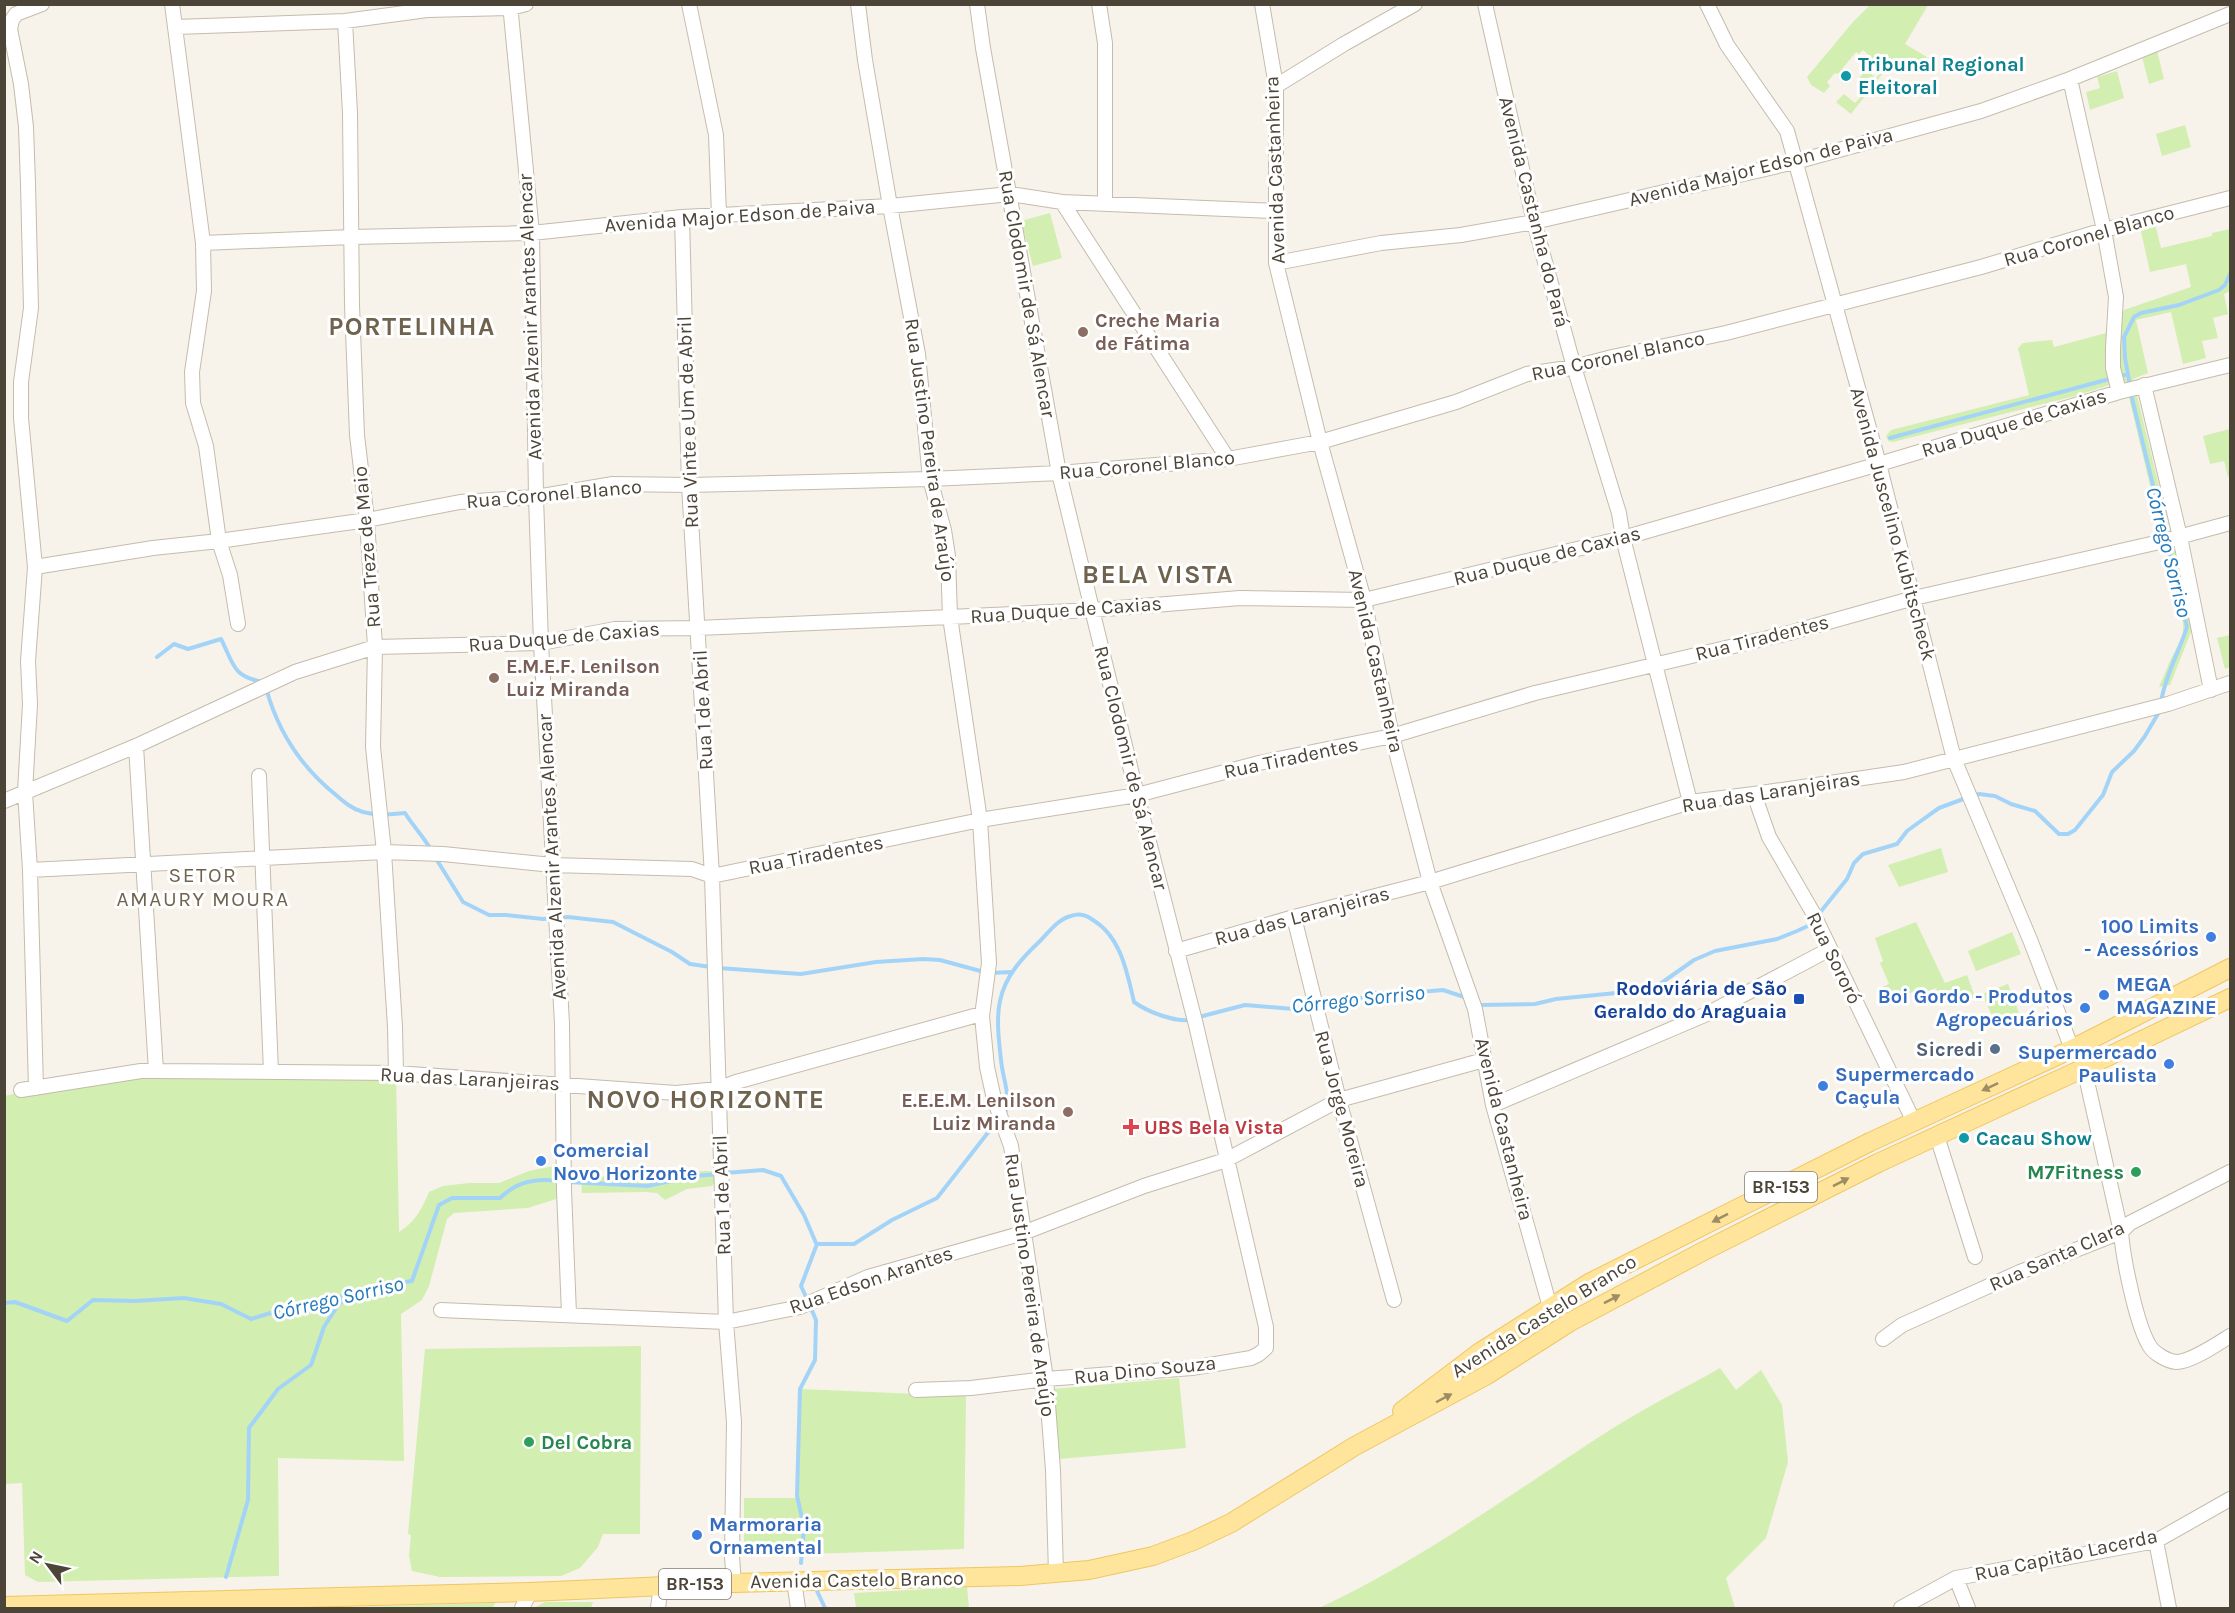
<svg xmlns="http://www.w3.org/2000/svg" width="2235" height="1613" font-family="Karla,sans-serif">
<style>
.green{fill:#d2eeb1}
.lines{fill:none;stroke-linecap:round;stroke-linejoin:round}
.stream{stroke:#a3d4f8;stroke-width:4}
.minor-casing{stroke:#c4bcac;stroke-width:16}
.major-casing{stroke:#f0c660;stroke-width:20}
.minor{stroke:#fff;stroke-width:14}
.major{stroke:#ffe49c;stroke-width:18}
.oneway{fill:#9d8c64}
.culture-dot{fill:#0f9aa8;stroke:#fff;stroke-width:2}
.education-dot{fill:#8d6e63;stroke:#fff;stroke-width:2}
.shop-dot{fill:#3f7fe0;stroke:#fff;stroke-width:2}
.transit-dot{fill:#1a4fb4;stroke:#fff;stroke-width:2}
.service-dot{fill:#5c6f8a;stroke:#fff;stroke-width:2}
.health-dot{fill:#e0444e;stroke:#fff;stroke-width:2}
.leisure-dot{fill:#2e9e5b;stroke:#fff;stroke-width:2}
.labels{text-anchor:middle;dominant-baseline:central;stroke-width:6;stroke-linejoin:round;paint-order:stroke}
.shield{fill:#fff;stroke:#827c73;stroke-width:1.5}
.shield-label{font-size:18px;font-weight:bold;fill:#4c4437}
.culture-label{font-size:20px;font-weight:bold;fill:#0d838f;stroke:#fff;text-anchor:start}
.street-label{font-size:20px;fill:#4c4437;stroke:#fff}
.education-label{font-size:20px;font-weight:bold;fill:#785e54;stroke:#fff;text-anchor:start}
.shop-label{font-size:20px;font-weight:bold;fill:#366cbe;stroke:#fff;text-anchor:start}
.transit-label{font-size:20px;font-weight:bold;fill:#164399;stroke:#fff;text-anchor:end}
.service-label{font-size:20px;font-weight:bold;fill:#4e5e75;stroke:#fff;text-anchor:end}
.health-label{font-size:20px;font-weight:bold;fill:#be3a42;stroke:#fff;text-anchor:start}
.leisure-label{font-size:20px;font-weight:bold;fill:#27864d;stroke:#fff;text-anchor:end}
.water-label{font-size:21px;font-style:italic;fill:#237abc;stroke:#fff}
.neighbourhood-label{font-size:21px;letter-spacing:1.5px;fill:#70634d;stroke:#fff}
.district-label{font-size:26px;font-weight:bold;letter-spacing:1.5px;fill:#70634d;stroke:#fff}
</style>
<rect width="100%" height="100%" fill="#f7f3eb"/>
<path class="green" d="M1871,4L1928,5L1905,44L1927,57L1916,74L1893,60L1851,114L1836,102L1844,94L1855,103L1867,90L1857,81L1866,70L1876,78L1884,69L1863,50L1859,54L1856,52L1838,74L1835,73L1827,82L1830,86L1824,93L1811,85L1807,77L1853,22Z
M2156,47L2164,79L2149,84L2141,53Z
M2117,71L2124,98L2090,110L2086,92L2100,88L2097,77Z
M2185,125L2191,147L2162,156L2156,134Z
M1050,213L1062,258L1033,266L1021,221Z
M2155,224L2161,248L2212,236V233L2230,229V291L2224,294L2228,314L2213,318L2218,338L2202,341L2206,358L2183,364L2171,312L2136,320L2148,373L2133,379L2181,577L2193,620L2191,632L2170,685L2159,687L2170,661L2183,635V623L2125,381L2119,375L2121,315L2124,310L2191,287L2186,264L2150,272L2140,227Z
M2110,332L2112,383L2109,385L2075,396L1893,442L1888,441L1886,436L1891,430L2029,395L2018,348L2023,343L2052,340L2054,347Z
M2230,429V476L2228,477L2224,461L2210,464L2203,436Z
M2230,635V667L2225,669L2217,638Z
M1941,848L1948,872L1899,887L1888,865Z
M1916,922L1945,983L1967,975L1975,997L1965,1000L1962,993L1942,1002L1936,988L1926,992L1924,987L1896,999L1891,998L1884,1001L1878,989L1889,984L1880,963L1883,961L1875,938Z
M2012,932L2021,954L1976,971L1968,951Z
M2008,984L2019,1013L1996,1024L1982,994Z
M156,1071L396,1073L399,1232C415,1222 422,1209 429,1192L443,1186L469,1183H499L529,1171L554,1166L560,1171L559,1192L556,1199L528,1208L454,1213L447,1219L429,1286L422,1300L401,1314L404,1461L278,1458L279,1576L38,1582L25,1575L22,1483L5,1484V1096L36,1088Z
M650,1168C671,1182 693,1167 715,1172V1181L712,1186L687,1189L665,1200L657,1193L645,1192L582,1193L581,1177L584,1175L635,1179L644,1169Z
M641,1346L640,1534H603L598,1547L580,1568L561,1576L440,1577L412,1571L409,1556L411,1535L408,1534L425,1349Z
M1720,1368L1736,1390L1761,1370L1782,1405L1788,1462L1766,1538L1726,1578L1735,1608H1319C1424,1559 1516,1490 1613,1428C1648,1406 1685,1388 1720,1368Z
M1179,1378L1186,1448L1059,1459L1053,1389Z
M800,1389L966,1396L964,1549L744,1556V1498H797Z
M967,1587L969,1608H856L854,1593Z
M545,1602H593L591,1608H534Z
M495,1603L493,1608H357L358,1607Z"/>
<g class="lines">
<path class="stream" d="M2130,386L2125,358L2124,337L2134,317L2141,313L2179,305L2219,290L2225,285L2230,274
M2131,394L2187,627C2179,652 2165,676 2161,702
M1890,438L2128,374
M157,657L174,644L188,649L221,639C234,664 232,677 264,682
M266,688C278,732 301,767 336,795C344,802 352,809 363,812C377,816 391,814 405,813C413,826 424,837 431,850
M1973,796L1979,794L1995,796L2011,804L2035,811L2059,834H2068L2075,830L2103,795L2112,772L2134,751L2145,736L2159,712
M435,857L463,902L489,915H506L543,919L568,917L613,922L672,952L690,964L711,967
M1818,915L1847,879L1854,863L1863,854L1897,844L1907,831L1918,823L1939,808L1966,798
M718,968L801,974L876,962L923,959L940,960L984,972
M991,973L1011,972
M1477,1003L1481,1005L1535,1004L1556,999L1636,991L1660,984L1694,960L1715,951L1777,939L1797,931L1810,925L1813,921
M1319,1007L1357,1000L1373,993H1408L1443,990L1467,998
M1199,1017L1245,1005L1294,1009L1312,1007
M1005,1114C1011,1093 1003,1081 1001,1060C999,1042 996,1019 1000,1001C1005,976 1022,958 1040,941C1049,932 1058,919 1071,916C1080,913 1086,915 1093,920C1121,937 1127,972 1134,1002C1148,1012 1174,1022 1191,1020
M725,1173L763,1170L781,1176L804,1215L816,1243
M568,1182L647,1186L695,1176L718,1174
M817,1244H854L892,1220L937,1198L997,1121
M807,1299L801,1286L817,1244
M4,1303L15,1302L67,1321L93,1300L135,1301L184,1298L221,1304L251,1319L290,1307L338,1298L367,1288L412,1281L439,1205L452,1198H500C518,1181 535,1178 560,1181
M801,1563L804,1527L797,1496L800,1389L815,1360L816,1320L810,1306
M226,1577L248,1500L249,1428L278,1389L311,1365L324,1327L336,1308L347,1296
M817,1591L825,1608"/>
<g class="minor-casing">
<path id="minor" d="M172,4L203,243L204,291L192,372L193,403L206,446L219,541L230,575L238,624
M510,4L532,233L536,497L541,643L562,1024L564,1190L569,1314
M689,4L716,135L719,215
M858,4L865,60L890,206L918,354L930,479L944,530L948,556L950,617L980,820L989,963L982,1016L987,1067L994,1099L1011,1146L1046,1379L1053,1470L1056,1573
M1099,4L1105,43V203
M1262,4L1276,86V263L1320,442L1364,600L1392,736L1430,882L1475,1009L1493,1105L1550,1307
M1485,4L1534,222L1574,367L1619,513L1623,538L1690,802
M1707,4L1727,45L1787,131L1879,464L1954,759L2031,942L2072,1049
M345,21L350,113L352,305L357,435L367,520L375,647L373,747L384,852L395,1027L396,1073
M175,27L345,21L427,10L511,8L526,4
M2070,79L2104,230L2116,297L2113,348V368L2119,392
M1276,86L1344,44L1415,4
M1062,202L1228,459
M682,217L689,485L712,876L726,1322L734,1422L732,1557L734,1583
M203,243L352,237L532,233L682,217L890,206L1010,194L1062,202L1275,211
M1276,263L1381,243L1461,235L1534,222L1795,162L1981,111L2070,79L2230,14
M2144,385L2180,537L2211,690
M35,567L153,548L219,541L367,520L460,502L536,497L613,484L689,485L930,479L1059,473L1228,459L1320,442L1456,402L1527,374L1574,367L1612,357L1726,333L1981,267L2104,230L2230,198
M136,746L156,1071
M259,776L271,1072
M1754,794L1769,837L1812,911L1914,1122
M4,801L136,746L295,672L375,647L541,643L615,629L698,628L950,617L1093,610L1240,598L1364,600L1623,538L1879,464L2119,392L2230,365
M30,870L384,852L443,854L552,865L692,869L712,876L980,820L1137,795L1259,763L1392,736L1535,693L1789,633L1914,598L2164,541L2230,523
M1294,917L1339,1100L1394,1300
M1176,951L1294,917L1430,882L1690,802L1754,794L1904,772L2168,704L2230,683
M2084,1068L2121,1232C2123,1258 2136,1323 2149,1345C2153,1353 2167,1361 2176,1362C2191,1362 2217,1344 2230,1336
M36,1088L30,870L25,792L30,704L28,661L35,567L21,418V382L31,308L28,184L26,127L21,84L10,29L12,20L16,14L42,4
M21,1090L141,1071H156L396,1073L676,1093L718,1089L736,1082L974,1016H982
M1493,1105L1707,1014L1830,949
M1937,1136L1975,1257
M441,1310L726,1322L800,1307L868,1277L1023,1233L1144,1186L1226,1160L1339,1100L1484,1060
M1883,1339L1902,1325L2020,1272L2121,1232L2130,1223L2230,1172
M916,1390L971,1388L1046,1379L1192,1368L1251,1358L1259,1354L1266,1348V1327L1196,1025L1137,795L1059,473L983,48L977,4
M2156,1541L2169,1608
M1956,1578L1968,1608
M794,1581L798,1608
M522,1608L530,1592
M658,1608L661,1585
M1901,1608L1956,1578L2156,1541L2230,1499"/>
</g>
<g class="major-casing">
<path id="major" d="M1402,1411L1480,1352L1589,1283L1870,1142L2072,1049L2230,968
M4,1606L530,1592L734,1583L1020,1576L1089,1570L1153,1556L1193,1541L1231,1523L1355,1446L1487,1375L1570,1322L1700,1253L1878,1163L2084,1068L2230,998"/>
</g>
<use href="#minor" class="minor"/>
<use href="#major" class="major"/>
</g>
<defs><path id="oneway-solid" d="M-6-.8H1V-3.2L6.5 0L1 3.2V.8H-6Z" transform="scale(1.5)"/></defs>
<g class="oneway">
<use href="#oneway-solid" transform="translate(1990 1087) rotate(155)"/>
<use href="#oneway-solid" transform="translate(1841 1182) rotate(-27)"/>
<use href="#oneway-solid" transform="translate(1720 1218) rotate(153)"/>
<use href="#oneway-solid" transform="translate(1612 1299) rotate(-27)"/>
<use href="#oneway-solid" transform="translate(1444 1398) rotate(-28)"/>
</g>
<g class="culture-dot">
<circle cx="1846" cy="76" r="6"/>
<circle cx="1964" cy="1138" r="6"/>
</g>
<g class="education-dot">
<circle cx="1083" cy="332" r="6"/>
<circle cx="494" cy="678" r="6"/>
<circle cx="1068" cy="1112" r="6"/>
</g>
<g class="shop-dot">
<circle cx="2211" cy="937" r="6"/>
<circle cx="2104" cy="995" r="6"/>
<circle cx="2085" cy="1008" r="6"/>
<circle cx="2169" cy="1064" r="6"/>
<circle cx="1823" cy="1086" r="6"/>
<circle cx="541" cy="1161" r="6"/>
<circle cx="697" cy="1535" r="6"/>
</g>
<rect class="transit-dot" x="1793" y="993" width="12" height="12" rx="3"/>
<circle class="service-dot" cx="1995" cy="1049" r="6"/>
<path class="health-dot" d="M1128 1118h6v6h6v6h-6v6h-6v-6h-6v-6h6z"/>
<g class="leisure-dot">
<circle cx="2136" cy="1172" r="6"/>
<circle cx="529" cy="1442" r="6"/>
</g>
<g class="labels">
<g class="shield">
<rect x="1745" y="1172" width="72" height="30" rx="4.5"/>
<rect x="659" y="1569" width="72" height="30" rx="4.5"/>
</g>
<g class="shield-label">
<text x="1781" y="1187">BR-153</text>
<text x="695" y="1584">BR-153</text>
</g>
<g class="culture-label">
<text x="1858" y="64">Tribunal Regional<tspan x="1858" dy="23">Eleitoral</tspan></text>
<text x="1976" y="1138">Cacau Show</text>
</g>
<g class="street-label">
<text transform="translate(1761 167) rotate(-14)">Avenida Major Edson de Paiva</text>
<text transform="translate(1275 170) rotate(-92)">Avenida Castanheira</text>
<text transform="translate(1534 212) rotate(76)">Avenida Castanha do Pará</text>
<text transform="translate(740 216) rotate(-4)">Avenida Major Edson de Paiva</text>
<text transform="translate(2089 236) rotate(-16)">Rua Coronel Blanco</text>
<text transform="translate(1027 294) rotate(80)">Rua Clodomir de Sá Alencar</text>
<text transform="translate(530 317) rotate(-92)">Avenida Alzenir Arantes Alencar</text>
<text transform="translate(1618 356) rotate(-12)">Rua Coronel Blanco</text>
<text transform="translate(688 422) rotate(-92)">Rua Vinte e Um de Abril</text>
<text transform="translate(2014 423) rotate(-17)">Rua Duque de Caxias</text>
<text transform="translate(930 450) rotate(82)">Rua Justino Pereira de Araújo</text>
<text transform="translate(1147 465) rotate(-5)">Rua Coronel Blanco</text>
<text transform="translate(554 494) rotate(-5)">Rua Coronel Blanco</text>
<text transform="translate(1893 524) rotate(75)">Avenida Juscelino Kubitscheck</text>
<text transform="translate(367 547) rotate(-95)">Rua Treze de Maio</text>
<text transform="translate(1547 556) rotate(-14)">Rua Duque de Caxias</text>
<text transform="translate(1066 610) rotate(-4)">Rua Duque de Caxias</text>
<text transform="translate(564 637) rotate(-5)">Rua Duque de Caxias</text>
<text transform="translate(1762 638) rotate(-14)">Rua Tiradentes</text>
<text transform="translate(1376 661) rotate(77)">Avenida Castanheira</text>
<text transform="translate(703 710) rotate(-93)">Rua 1 de Abril</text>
<text transform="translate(1291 758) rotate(-12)">Rua Tiradentes</text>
<text transform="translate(1131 768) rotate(76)">Rua Clodomir de Sá Alencar</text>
<text transform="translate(1771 792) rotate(-9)">Rua das Laranjeiras</text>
<text transform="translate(816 855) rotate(-11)">Rua Tiradentes</text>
<text transform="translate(552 857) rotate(-93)">Avenida Alzenir Arantes Alencar</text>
<text transform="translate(1302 916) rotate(-15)">Rua das Laranjeiras</text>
<text transform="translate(1834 958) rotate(64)">Rua Sororó</text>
<text transform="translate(470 1079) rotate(3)">Rua das Laranjeiras</text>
<text transform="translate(1342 1109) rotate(75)">Rua Jorge Moreira</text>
<text transform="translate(1504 1129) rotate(76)">Avenida Castanheira</text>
<text transform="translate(722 1195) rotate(-92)">Rua 1 de Abril</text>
<text transform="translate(2057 1256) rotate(-24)">Rua Santa Clara</text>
<text transform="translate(871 1280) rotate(-19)">Rua Edson Arantes</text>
<text transform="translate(1030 1285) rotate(82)">Rua Justino Pereira de Araújo</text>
<text transform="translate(1544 1316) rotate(-32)">Avenida Castelo Branco</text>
<text transform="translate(1145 1370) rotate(-6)">Rua Dino Souza</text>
<text transform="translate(2066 1555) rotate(-12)">Rua Capitão Lacerda</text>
<text transform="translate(857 1580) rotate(-1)">Avenida Castelo Branco</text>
</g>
<g class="education-label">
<text x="1095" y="320">Creche Maria<tspan x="1095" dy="23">de Fátima</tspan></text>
<text x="506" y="666">E.M.E.F. Lenilson<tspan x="506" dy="23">Luiz Miranda</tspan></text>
<text x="1056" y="1100" text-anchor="end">E.E.E.M. Lenilson<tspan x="1056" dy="23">Luiz Miranda</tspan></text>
</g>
<g class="shop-label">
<text x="2199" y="926" text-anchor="end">100 Limits<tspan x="2199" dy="23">- Acessórios</tspan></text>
<text x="2116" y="984">MEGA<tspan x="2116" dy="23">MAGAZINE</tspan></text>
<text x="2073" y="996" text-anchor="end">Boi Gordo - Produtos<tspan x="2073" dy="23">Agropecuários</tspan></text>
<text x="2157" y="1052" text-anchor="end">Supermercado<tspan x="2157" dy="23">Paulista</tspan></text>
<text x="1835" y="1074">Supermercado<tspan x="1835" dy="23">Caçula</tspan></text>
<text x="553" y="1150">Comercial<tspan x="553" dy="23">Novo Horizonte</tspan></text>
<text x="709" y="1524">Marmoraria<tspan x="709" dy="23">Ornamental</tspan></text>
</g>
<g class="transit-label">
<text x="1787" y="988">Rodoviária de São<tspan x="1787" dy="23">Geraldo do Araguaia</tspan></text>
</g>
<g class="service-label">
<text x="1983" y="1049">Sicredi</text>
</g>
<g class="health-label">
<text x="1144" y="1127">UBS Bela Vista</text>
</g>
<g class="leisure-label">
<text x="2124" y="1172">M7Fitness</text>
<text x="541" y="1442" text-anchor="start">Del Cobra</text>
</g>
<g class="water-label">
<text transform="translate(2169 552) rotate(76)">Córrego Sorriso</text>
<text transform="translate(1358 999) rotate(-6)">Córrego Sorriso</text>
<text transform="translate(338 1298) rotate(-13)">Córrego Sorriso</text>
</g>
<g class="neighbourhood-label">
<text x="203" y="875">SETOR<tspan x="203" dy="24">AMAURY MOURA</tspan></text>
</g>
<g class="district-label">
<text x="412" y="326">PORTELINHA</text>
<text x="1158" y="574">BELA VISTA</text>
<text x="706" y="1099">NOVO HORIZONTE</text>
</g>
</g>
<rect width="2235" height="1613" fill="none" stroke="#4c4437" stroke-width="12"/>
<g transform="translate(48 1565) rotate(302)" stroke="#ffffff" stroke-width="4.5" paint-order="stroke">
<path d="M0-4.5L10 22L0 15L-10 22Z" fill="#4c4437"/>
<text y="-9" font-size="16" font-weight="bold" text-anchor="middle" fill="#4c4437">N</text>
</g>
</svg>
